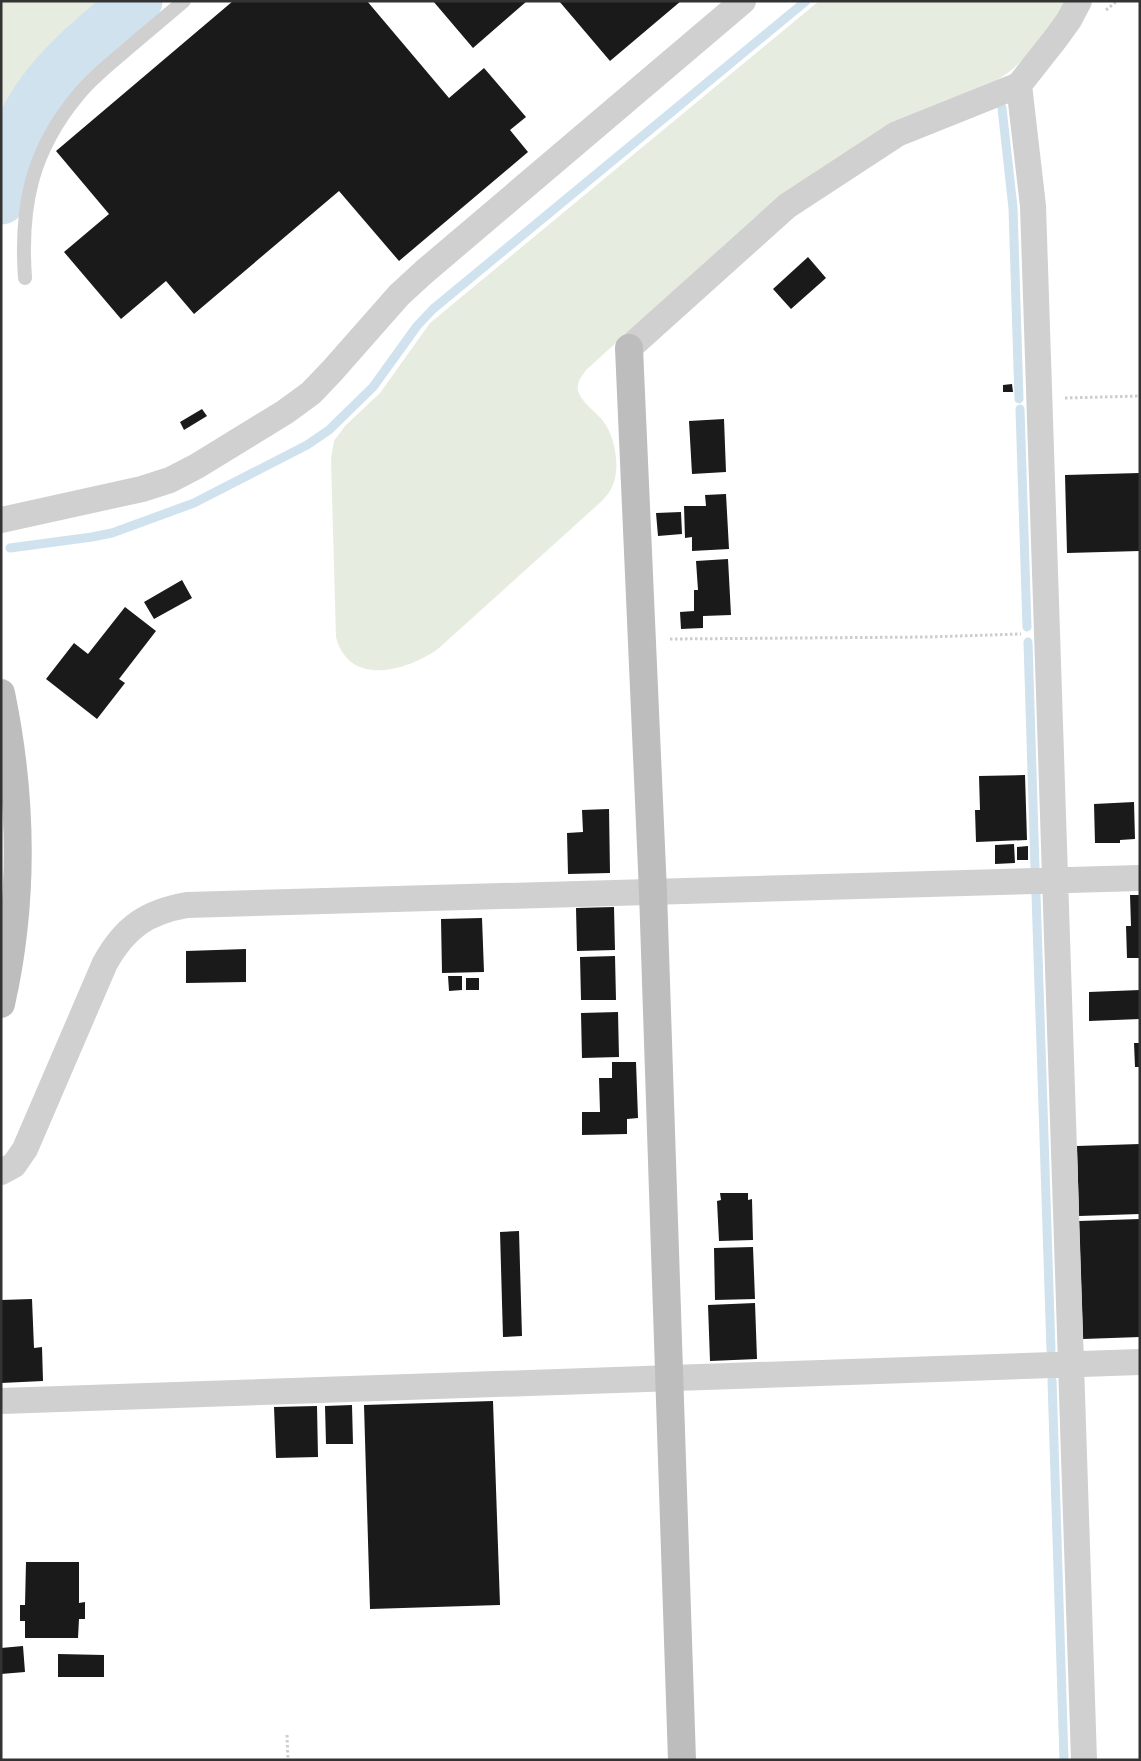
<svg xmlns="http://www.w3.org/2000/svg" width="1141" height="1761" font-family="Poppins,sans-serif">
<style>
.green{fill:#e6ecdf}
.lines{fill:none;stroke-linecap:round;stroke-linejoin:round}
.stream{stroke:#cfe2ee;stroke-width:9}
.river{stroke:#cfe2ee;stroke-width:51}
.building{fill:#1a1a1a}
.path{stroke:#cdcdcd;stroke-width:3;stroke-dasharray:2.5 2.5;stroke-linecap:butt}
.lane{stroke:#d0d0d0;stroke-width:14}
.street{stroke:#d0d0d0;stroke-width:26}
.secondary{stroke:#bdbdbd;stroke-width:28}
</style>
<rect width="100%" height="100%" fill="#fff"/>
<path class="green" d="M1,1H120C67,46 24,80 1,149Z
M819,1H1067C1045,32 1030,60 997,80L892,123L754,218L586,370C582,376 576,383 578,391C581,402 596,412 603,421C615,436 621,469 612,487C610,492 606,496 603,500L439,648C408,671 349,688 336,637L331,459L334,441L345,426L380,393L430,323Z"/>
<g class="lines">
<path class="stream" d="M1002,108L1013,208L1019,399
M1020,409L1027,627
M10,548L92,537L112,533L194,503L307,445L329,430L373,387L417,326L433,309L806,1
M1028,642L1035,868
M1036,894L1051,1350
M1052,1380L1064,1760"/>
<path class="river" d="M1,199C3,189 4,179 6,169C26,89 78,51 137,1"/>
</g>
<path class="building" d="M233,1H367L449,98L484,68L526,117L510,130L528,152L399,261L339,191L194,314L166,281L121,319L64,252L109,214L56,151Z
M433,1H527L473,48Z
M559,1H681L610,61Z
M808,257L826,278L791,309L773,289Z
M1012,384L1013,392H1003V385Z
M202,409L207,416L184,430L180,422Z
M724,419L726,472L692,474L689,421Z
M1140,473V551L1067,553L1065,475Z
M726,494L729,549L692,551V537L685,538L684,506H706L705,495Z
M681,512L682,534L658,536L656,513Z
M728,559L731,615L703,616V628L681,629L680,612L694,611V590H698L696,561Z
M182,580L192,598L154,619L144,602Z
M125,607L156,631L119,679L125,683L97,719L46,679L74,643L88,654Z
M1025,775L1027,840L976,842L975,810H980L979,776Z
M1134,802L1135,839L1120,840V843H1095L1094,804Z
M609,809L610,873L568,874L567,833L583,832L582,810Z
M1014,844L1015,863L995,864V845Z
M1028,846V860H1017V847Z
M1130,895H1140V958H1127L1126,926H1131Z
M614,907L615,950L577,951L576,908Z
M482,918L484,972L442,973L441,919Z
M246,949V982L186,983V951Z
M615,956L616,1000H581L580,957Z
M448,976H462V990L449,991Z
M466,978H479V990H466Z
M1140,990V1019L1089,1021V992Z
M618,1012L619,1057L582,1058L581,1013Z
M1134,1043H1140V1067H1135Z
M612,1062H636L638,1118L627,1119V1134L582,1135V1112H600L599,1078H612Z
M1140,1144V1214L1079,1216L1077,1146Z
M720,1193H748V1200L752,1199L753,1240L719,1241L717,1201L721,1200Z
M1140,1219V1337L1083,1339L1079,1221Z
M519,1231L522,1336L503,1337L500,1232Z
M753,1247L755,1299L715,1300L714,1248Z
M32,1299L34,1348L42,1347L43,1381L1,1383V1300Z
M755,1303L757,1359L710,1361L708,1305Z
M493,1401L500,1605L370,1609L364,1405Z
M352,1405L353,1444H326L325,1406Z
M317,1406L318,1457L276,1458L274,1407Z
M26,1562H79V1603L85,1602V1619H79L78,1638H25V1621H20V1605H25Z
M23,1646L25,1672L1,1674V1648Z
M58,1654L104,1655V1677H58Z"/>
<g class="lines">
<path class="path" d="M1106,10L1117,1
M1065,398L1140,396
M670,639L927,637L1021,634
M287,1735L288,1760"/>
<path class="lane" d="M25,278C20,207 31,151 79,94C92,78 110,64 126,50C145,34 164,18 184,1"/>
<path class="street" d="M1019,85L1033,206L1084,1760
M629,348L787,206L897,134L1019,85L1056,38L1069,20L1079,1
M1,520L142,489L170,480L197,466L285,412L311,393L332,371L399,295L424,272L743,1
M1,1172L14,1165L25,1149L105,963C125,927 147,912 187,905L1140,878
M1,1401L1140,1362"/>
<path class="secondary" d="M629,348L653,892L682,1760
M1,693C22,795 24,902 1,1004"/>
</g>
<rect width="1141" height="1761" fill="none" stroke="#333333" stroke-width="5"/>
</svg>
